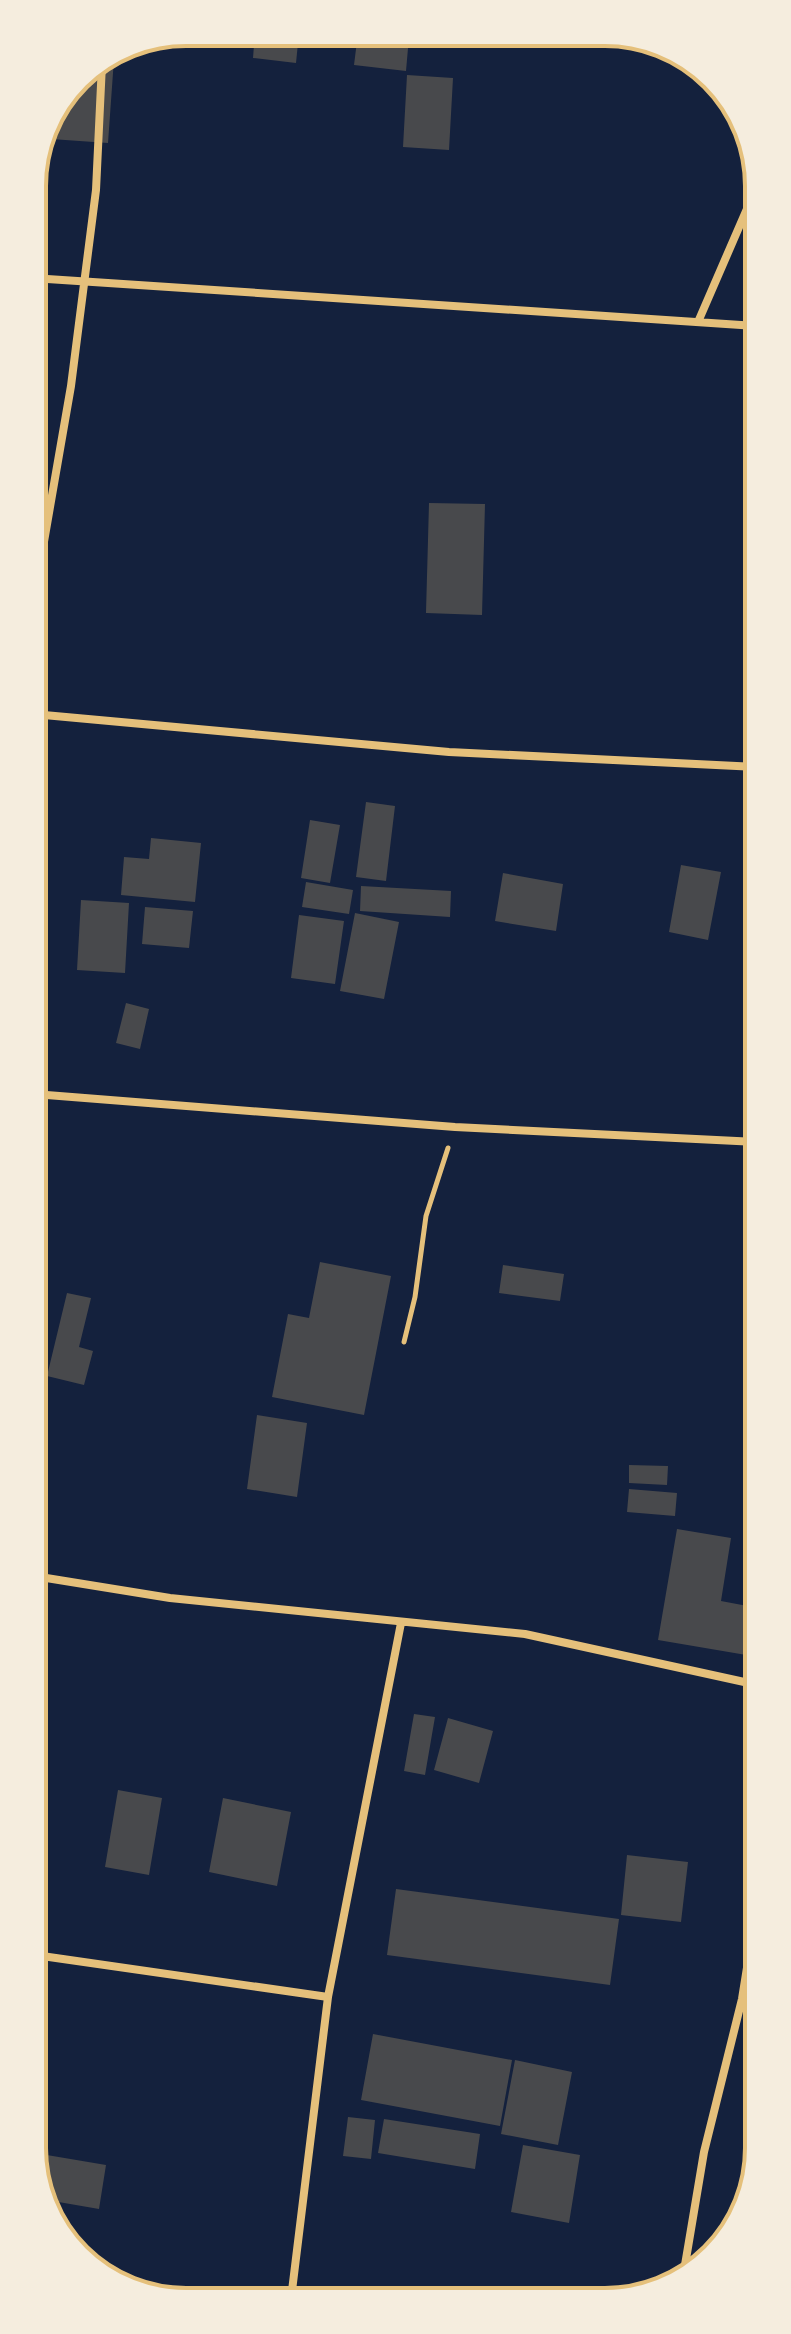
<svg xmlns="http://www.w3.org/2000/svg" width="791" height="2334" font-family="'Noto Serif',serif">
<style>
.building{fill:#48494c}
.lines{fill:none;stroke-linecap:round;stroke-linejoin:round}
.path{stroke:#e5c07b;stroke-width:5}
.minor{stroke:#e5c07b;stroke-width:8}
.rim{fill:none;stroke:#e5c07b;stroke-width:4}
</style>
<rect width="100%" height="100%" fill="#14213d"/>
<path class="building" d="M255,32L299,33L296,63L253,58Z
M358,33L409,37L406,71L354,65Z
M114,59L108,143L51,139L53,111L84,70Z
M407,75L453,78L449,150L403,147Z
M429,503L485,504L482,615L426,613Z
M366,802L395,806L386,881L356,877Z
M310,820L340,825L330,883L301,878Z
M151,838L201,843L195,902L121,895L124,857L149,859Z
M681,865L721,872L708,940L669,932Z
M503,873L563,884L556,931L495,921Z
M306,882L353,890L349,914L302,907Z
M361,886L451,891L450,917L360,911Z
M81,900L129,903L125,973L77,970Z
M145,907L193,911L189,948L142,944Z
M355,913L399,922L384,999L340,991Z
M299,915L344,921L335,984L291,978Z
M126,1003L149,1009L140,1049L116,1043Z
M755,1218H757L758,1291L747,1290Z
M320,1262L391,1276L364,1415L272,1397L288,1314L309,1318Z
M503,1265L564,1274L560,1301L499,1293Z
M67,1293L91,1298L79,1347L93,1351L84,1385L47,1376Z
M257,1415L307,1423L297,1497L247,1489Z
M629,1465L668,1466L667,1485L629,1483Z
M629,1489L677,1493L675,1516L627,1512Z
M677,1529L731,1538L721,1601L758,1608V1657L658,1640Z
M414,1714L435,1717L425,1775L404,1771Z
M448,1718L493,1731L479,1783L434,1770Z
M118,1790L162,1798L149,1875L105,1867Z
M223,1798L291,1812L277,1886L209,1872Z
M627,1855L688,1862L681,1922L621,1915Z
M396,1889L619,1919L610,1985L387,1955Z
M373,2034L512,2060L500,2126L361,2100Z
M515,2060L572,2072L558,2145L501,2134Z
M348,2117L375,2120L371,2159L343,2156Z
M384,2119L480,2134L475,2169L378,2153Z
M523,2145L580,2155L569,2223L511,2212Z
M35,2153L106,2165L99,2209L47,2200L35,2178Z"/>
<g class="lines">
<path class="path" d="M404,1342L415,1297L426,1216L448,1148"/>
<path class="minor" d="M32,278L756,326
M698,322L756,188
M33,605L71,386L96,190L102,64
M33,714L449,752L757,767
M34,1094L455,1127L757,1142
M34,1576L170,1598L525,1634L758,1685
M35,1955L328,1997
M684,2271L704,2152L742,1999L758,1899
M291,2299L328,1997L401,1623"/>
</g>
<path d="M0 0H791V2334H0ZM186 46H605A140 140 0 0 1 745 186V2148A140 140 0 0 1 605 2288H186A140 140 0 0 1 46 2148V186A140 140 0 0 1 186 46Z" fill="#f5edde" fill-rule="evenodd"/>
<path class="rim" d="M186 46H605A140 140 0 0 1 745 186V2148A140 140 0 0 1 605 2288H186A140 140 0 0 1 46 2148V186A140 140 0 0 1 186 46Z"/>
</svg>
